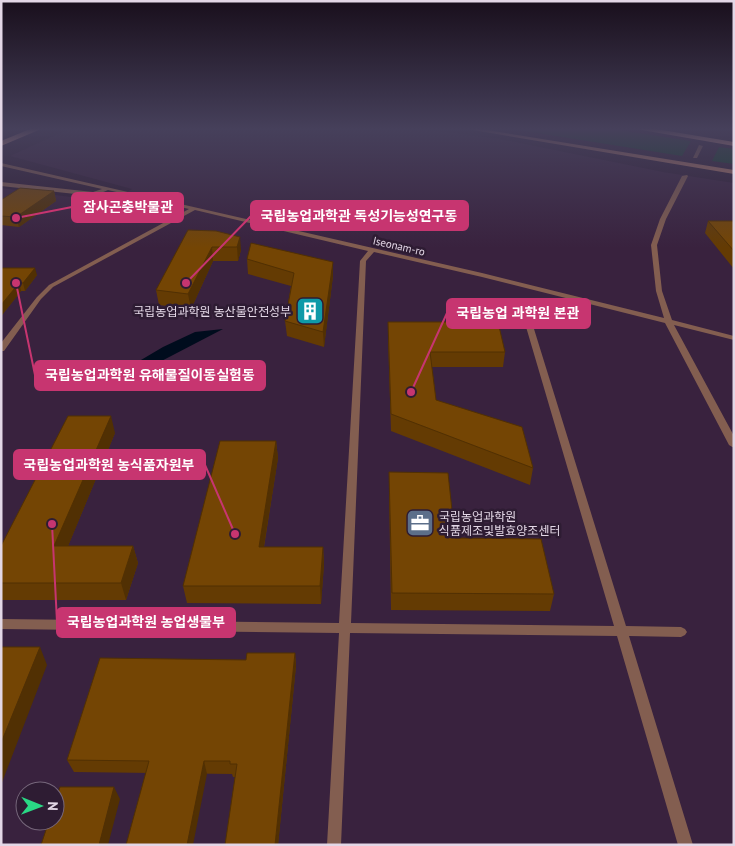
<svg xmlns="http://www.w3.org/2000/svg" width="735" height="846" font-family="'PT Sans','Noto Sans KR',sans-serif">
<style>
.built{fill:#39223e;fill-rule:evenodd}
.green{fill:#0b4127}
.water{fill:#000c1d}
.lines{fill:none;stroke-linecap:round;stroke-linejoin:round}
.lane{fill:#835e50;fill-rule:evenodd}
.secondary{fill:#b97e68;fill-rule:evenodd}
.highway{fill:#feb397;fill-rule:evenodd}
.wall{fill:#643b03}
.shaded-wall{fill:#513003}
.building{fill:#744504;stroke:#513003}
.labels{text-anchor:middle;dominant-baseline:central;stroke-width:5;stroke-linejoin:round;paint-order:stroke}
.far-street-label{font-size:11px;fill:#e3d7e6;stroke:#2e1c33}
.poi-label{font-size:12px;fill:#e3d7e6;stroke:#2e1c33;text-anchor:end}
.leader{fill:none;stroke:#c73570;stroke-width:2}
.callout-dot{fill:#c73570;stroke:#2e1c33;stroke-width:2}
.callout{fill:#c73570;stroke:#c73570;stroke-width:2}
.callout-label{font-size:14px;text-anchor:middle;font-weight:bold;fill:#fff}
</style>
<rect width="100%" height="100%" fill="#2e1c33"/>
<path class="built" d="M69,129H424L500,139L663,172L734,183V845H1V188L110,202L132,189L10,156ZM25,791H55V821H25Z"/>
<path class="green" d="M512,129H612L691,141L682,156Z
M719,147L734,149V164L712,161Z"/>
<path class="water" d="M223,329L150,367L133,385L116,388L124,370L163,347L195,332Z"/>
<g class="lines">
<path class="lane" d="M699,145L703,146L697,158H693Z
M1,163L482,273L664,318L656,291L651,245L660,219L682,176L687,175L688,176L666,219L657,245L662,291L672,320L734,336V340L674,325L734,436V448L729,445L665,323L482,277L374,252L366,261L351,623L614,626L524,320L480,319L476,317L480,315L530,316L626,626L681,627L685,629L687,632L685,635L681,637L629,636L693,845H678L617,636L350,633L341,845H327L339,633L1,629V619L339,623L360,261L368,251L195,210L53,287L41,299L4,351H1V343L37,297L49,285L189,209L108,190L94,196L1,186V182L93,192L102,189L1,166Z"/>
<path class="secondary" d="M467,129H481L734,170V174Z"/>
<path class="highway" d="M30,129H41L1,146V141Z
M636,129H656L734,142V146Z"/>
</g>
<path class="wall" d="M54,191L56,201L19,227L1,225V200Z
M708,221H734V269L705,233Z
M216,231L241,250L238,261H213L191,309L159,305L156,290Z
M247,259L333,276L324,347L287,336L285,321L291,286L248,274Z
M1,268L37,275L25,291H21L2,315L1,314Z
M388,322L505,352L503,367H432L436,400L533,468L530,485L391,431L388,337Z
M115,433L68,546H133L138,563L126,600H1V546Z
M276,441L278,458L264,547H323L324,564L321,604L187,603L183,586Z
M389,472L455,538L554,594L550,611L391,610L389,489Z
M295,653L296,666L278,845H225L236,777H233L232,774L74,772L67,760L246,660Z"/>
<path class="shaded-wall" d="M54,191L56,201L19,227L16,217Z
M240,237L241,250L238,261L237,247Z
M212,247L213,261L191,309L188,294Z
M333,262V276L324,347L323,332Z
M35,268L37,275L25,291L23,283Z
M19,283L21,291L2,315L1,311V305Z
M111,416L115,433L61,563L54,546Z
M276,441L278,458L261,564L259,547Z
M133,546L138,563L126,600L121,583Z
M323,547L324,564L321,604L320,586Z
M40,647L47,665L1,785V743Z
M295,653L296,666L278,845H275Z
M204,761L207,774L193,845H187Z
M114,787L120,799L108,845H99Z"/>
<path class="building" d="M20,188L54,191L16,217L1,216V200Z
M708,221H734V251Z
M188,230L216,231L240,237L237,247H212L188,294L156,290Z
M251,243L333,262L323,332L285,321L294,273L247,259Z
M1,268H35L23,283H19L1,305Z
M388,322H498L505,352H430L436,400L522,427L533,468L391,414Z
M68,416H111L54,546H133L121,583H1V546Z
M220,441H276L259,547H323L320,586H183Z
M389,472L448,473L455,538L541,539L554,594L392,593Z
M1,647H40L1,743Z
M247,653H295L275,845H225L237,764H230V761H204L187,845H126L149,761L67,760L100,658L246,660Z
M60,787H114L99,845H41L49,821H55V802Z"/>
<linearGradient id="sky" x2="0" y2="1"><stop stop-color="#190f1c"/><stop offset="0.52" stop-color="#46405b"/><stop offset="1" stop-color="#46405b" stop-opacity="0"/></linearGradient>
<rect width="735" height="248" fill="url(#sky)"/>
<defs>
<g id="building-square" transform="scale(1.4375)"><rect x="-9" y="-9" width="18" height="18" rx="4" fill="#0f9aa8" stroke="#2e1c33"/><path d="M-4-6H4V6H1V3H-1V6H-4ZM-2.5-4.3h1.7v1.8h-1.7ZM.8-4.3h1.7v1.8H.8ZM-2.5-1h1.7V.8h-1.7ZM.8-1h1.7V.8H.8Z" fill="#fff"/></g>
<g id="office-square" transform="scale(1.4375)"><rect x="-9" y="-9" width="18" height="18" rx="4" fill="#5c6f8a" stroke="#2e1c33"/><path d="M-6-3h4V-5.5h4V-3h4V5H-6ZM-1-4.5V-3h2v-1.5ZM-6 0V1H6V0Z" fill="#fff"/></g>
</defs>
<g fill-rule="evenodd">
<use href="#building-square" x="310" y="311"/>
<use href="#office-square" x="420" y="523"/>
</g>
<g class="labels">
<g class="far-street-label">
<text transform="translate(399 246) rotate(13)">Iseonam-ro</text>
</g>
<g class="poi-label">
<text x="291" y="311">국립농업과학원 농산물안전성부</text>
<text x="439" y="516" text-anchor="start">국립농업과학원<tspan x="439" dy="14">식품제조및발효양조센터</tspan></text>
</g>
</g>
<path class="leader" d="M16 218L72 207M186 283L251 216M411 392L447 313M16 283L35 375M235 534L205 465M52 524L57 622"/>
<g class="callout-dot">
<circle cx="16" cy="218" r="5"/>
<circle cx="186" cy="283" r="5"/>
<circle cx="411" cy="392" r="5"/>
<circle cx="16" cy="283" r="5"/>
<circle cx="235" cy="534" r="5"/>
<circle cx="52" cy="524" r="5"/>
</g>
<g class="callout">
<rect x="72" y="193" width="111" height="29" rx="5"/>
<rect x="251" y="201" width="217" height="29" rx="5"/>
<rect x="447" y="299" width="143" height="29" rx="5"/>
<rect x="35" y="361" width="230" height="29" rx="5"/>
<rect x="14" y="450" width="191" height="29" rx="5"/>
<rect x="57" y="608" width="178" height="29" rx="5"/>
</g>
<g class="callout-label">
<text x="128" y="212">잠사곤충박물관</text>
<text x="359" y="221">국립농업과학관 독성기능성연구동</text>
<text x="518" y="318">국립농업 과학원 본관</text>
<text x="150" y="380">국립농업과학원 유해물질이동실험동</text>
<text x="109" y="470">국립농업과학원 농식품자원부</text>
<text x="146" y="627">국립농업과학원 농업생물부</text>
</g>
<rect width="735" height="846" fill="none" stroke="#e3d7e6" stroke-width="5"/>
<g transform="translate(40 806) rotate(91)"><circle r="24" fill="#2e1c33" stroke="#76677b"/>
<path d="M0-4L9 19L0 12L-9 19Z" fill="#2ad885"/>
<text y="-8" font-size="14" font-weight="bold" text-anchor="middle" fill="#e3d7e6">N</text>
</g>
</svg>
